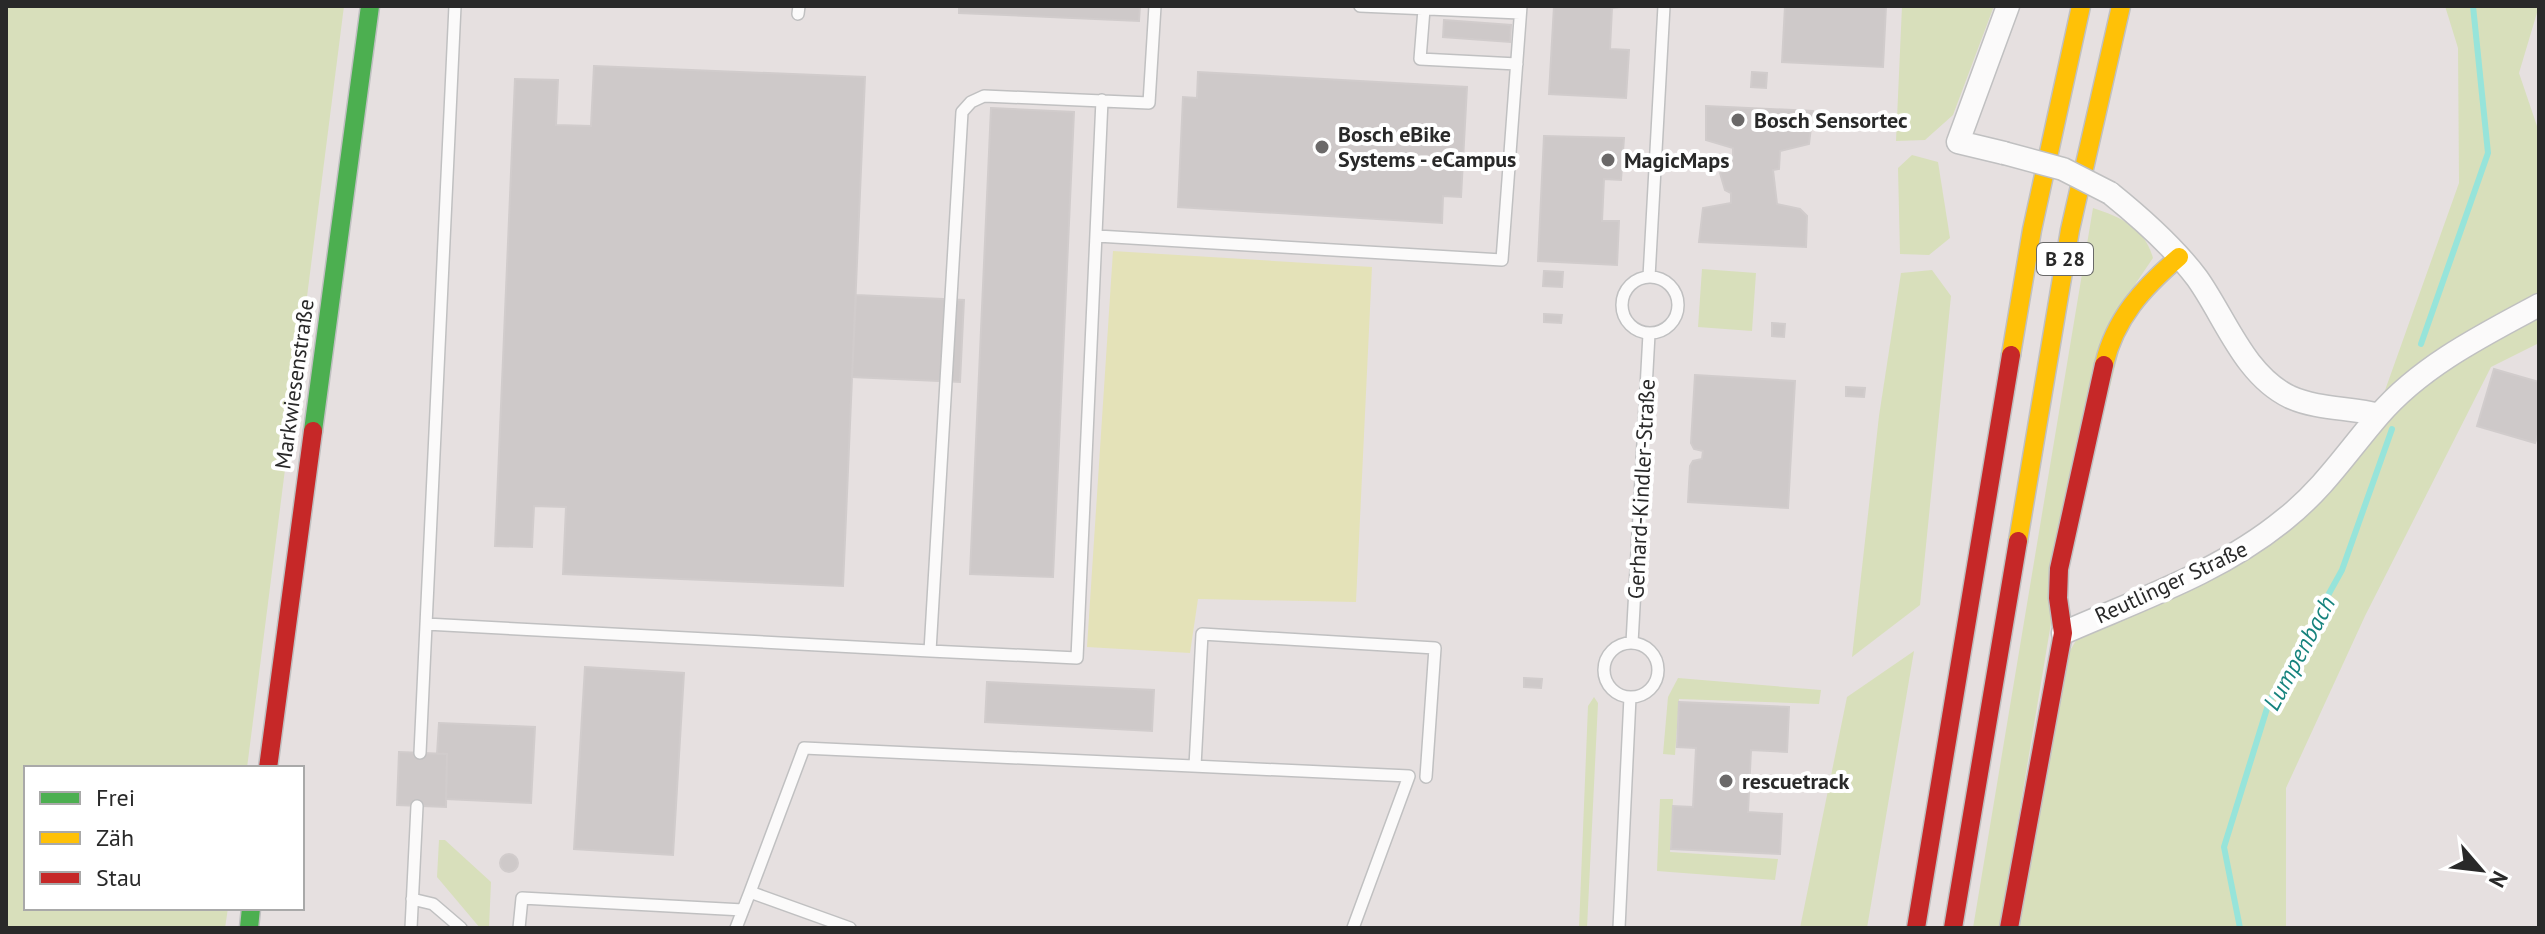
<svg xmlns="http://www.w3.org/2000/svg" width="2545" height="934" font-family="'PT Sans',sans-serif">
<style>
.green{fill:#d8dfbb}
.pitch{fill:#e4e2b8}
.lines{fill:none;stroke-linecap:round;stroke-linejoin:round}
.stream{stroke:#97e4da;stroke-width:6}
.building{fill:#cec9c9;stroke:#d1cccc;stroke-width:2}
.lane-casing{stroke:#c0c0c1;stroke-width:14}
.street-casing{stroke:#c0c0c1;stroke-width:25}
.fast-casing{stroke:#c0c0c1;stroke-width:21}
.slow-casing{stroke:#c0c0c1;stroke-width:21}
.jam-casing{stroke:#c0c0c1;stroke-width:21}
.lane{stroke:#fbfafa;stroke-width:11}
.street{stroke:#fbfafa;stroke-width:22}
.fast{stroke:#4caf50;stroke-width:18}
.slow{stroke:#ffc107;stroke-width:18}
.jam{stroke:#c62828;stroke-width:18}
.street-bridge-casing{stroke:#c0c0c1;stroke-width:25;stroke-linecap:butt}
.street-bridge{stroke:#fbfafa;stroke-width:22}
.poi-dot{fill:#6b6969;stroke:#fff;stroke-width:3}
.labels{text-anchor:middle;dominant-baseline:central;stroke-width:8;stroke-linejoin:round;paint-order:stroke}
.shield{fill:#fff;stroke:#696969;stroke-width:2}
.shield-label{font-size:20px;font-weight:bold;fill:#292929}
.poi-label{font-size:22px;font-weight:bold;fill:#292929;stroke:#fff;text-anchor:start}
.street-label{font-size:22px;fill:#292929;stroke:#fff}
.water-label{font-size:24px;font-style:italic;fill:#16837d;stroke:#fff}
</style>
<rect width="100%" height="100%" fill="#e6e0e0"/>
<path class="green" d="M6,6H344L247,768H26V908H228L225,928H6Z
M1902,6H1994L1953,115L1925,140L1896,141Z
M2445,6H2539L2519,73L2539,132V343L2491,367L2365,616L2286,788V928H2019L2061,666L2078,637L2263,546L2383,396L2459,183L2458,48Z
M1912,155L1938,162L1950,238L1929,255L1900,254L1898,168Z
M2093,208C2121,217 2145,228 2153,258L2136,283L2051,623L2000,928H1973Z
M1702,269L1756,273L1752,331L1698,327Z
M1932,270L1951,296L1920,605L1852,657L1879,416L1901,273Z
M1914,651L1867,928H1800L1847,697Z
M1678,678L1821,690L1819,704L1679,699L1675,755L1663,754L1668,697Z
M1594,697L1598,703L1587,928H1579L1588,706Z
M1660,799H1673L1670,852L1778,859L1775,880L1657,871Z
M439,840H445L491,882L489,928H480L437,877Z"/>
<path class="pitch" d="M1113,251L1372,267L1356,602L1198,599L1190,653L1087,647Z"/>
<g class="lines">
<path class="stream" d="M2421,344L2488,153L2473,6
M2240,928L2224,847L2269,702L2342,570L2392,429"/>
</g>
<path class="building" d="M959,6H1140L1139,21L959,13Z
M1554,6H1630L1612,8L1610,49L1629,50L1626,98L1549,94Z
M1785,6H1886L1883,67L1782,62Z
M1444,20L1511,25L1510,42L1443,37Z
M594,66L865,77L843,586L563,574L566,507L534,506L532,547L495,546L515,79L558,80L556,125L591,126Z
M1198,72L1467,87L1461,197L1443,196L1442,223L1178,207L1183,97L1197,98Z
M1752,72L1767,73L1766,88L1751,87Z
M1706,106L1813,111L1809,144L1780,151L1779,169L1773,170L1777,204L1800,209L1807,216L1806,247L1699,242L1703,208L1731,203V193L1725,190L1720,173L1726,170L1727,160L1733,159V148L1706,140Z
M991,108L1074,112L1053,577L970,574Z
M1544,136L1624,138L1621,180L1604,179L1602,221H1619L1617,265L1538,261Z
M1544,271L1563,272L1562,287L1543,286Z
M856,295L964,300L960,382L852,377Z
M1544,314L1562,315L1561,323L1544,322Z
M1772,323L1785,324L1784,337L1772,336Z
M2494,369L2539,382V431L2535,443L2477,426Z
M1695,375L1795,381L1788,508L1688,502L1690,466L1693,461L1702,459L1703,451L1694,449L1691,443Z
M1846,387L1865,388L1864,397L1846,396Z
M585,667L684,673L673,855L574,849Z
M1524,678L1542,679L1541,688L1524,687Z
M987,682L1154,690L1152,731L985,722Z
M1679,702L1789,707L1787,752L1751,750L1748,812L1782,814L1780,854L1671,849L1673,806L1693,807L1696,748L1677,747Z
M439,723L535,727L531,803L446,799L447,754H437Z
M399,752L447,754L446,807L397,805Z
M500 863a9 9 0 1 1 18 0a9 9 0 1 1-18 0Z"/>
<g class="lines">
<g class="lane-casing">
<path id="lane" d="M1360,6L1520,13
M1424,9L1420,59L1517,64
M798,14L799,6
M1097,236L1502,260L1521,6
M1622 305a28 28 0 1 1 56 0a28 28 0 1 1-56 0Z
M1649,277L1664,6
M426,624L930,651L962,112L971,102L984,96L1149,103L1155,6
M1632,643L1649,334
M1604 670a27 27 0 1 1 54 0a27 27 0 1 1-54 0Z
M930,651L1077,658L1102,100
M420,753L455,6
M1195,766L1202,634L1435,648L1426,777
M750,892L804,748L1409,776L1353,928
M412,899L433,904L461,928
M411,928L417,806
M519,928L522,898L743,910
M736,928L750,892L850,928
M1619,928L1630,697"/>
</g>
<g class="street-casing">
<path id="street" d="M2004,153L1958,142L2008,6
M2110,193C2141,218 2173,246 2197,278C2225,317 2244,375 2290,397C2319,410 2350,407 2379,415
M2063,633C2138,600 2221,572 2285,519C2324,488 2347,452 2379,415C2421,366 2483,335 2539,305"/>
</g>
<g class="fast-casing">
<path id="fast" d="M313,431L370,6
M249,928L251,908"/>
</g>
<g class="slow-casing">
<path id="slow" d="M2011,355L2032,230L2081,6
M2104,365C2115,318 2143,288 2179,257
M2018,541L2070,230L2121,6"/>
</g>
<g class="jam-casing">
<path id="jam" d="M268,768L313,431
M1916,928L2011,355
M1953,928L2018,541
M2009,928L2063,633L2058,598L2059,569L2104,365"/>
</g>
<use href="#lane" class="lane"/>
<use href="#street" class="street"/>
<use href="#fast" class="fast"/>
<use href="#slow" class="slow"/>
<use href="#jam" class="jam"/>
<g class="street-bridge-casing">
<path id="street-bridge" d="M2004,153L2063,169L2110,193"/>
</g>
<use href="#street-bridge" class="street-bridge"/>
</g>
<g class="poi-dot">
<circle cx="1738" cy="120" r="8"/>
<circle cx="1322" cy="147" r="8"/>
<circle cx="1608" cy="160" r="8"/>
<circle cx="1726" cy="781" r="8"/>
</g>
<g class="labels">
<rect class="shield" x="2037" y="243" width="56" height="32" rx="6"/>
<g class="shield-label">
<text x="2065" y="259">B 28</text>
</g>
<g class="poi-label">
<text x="1754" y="120">Bosch Sensortec</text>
<text x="1338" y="134">Bosch eBike<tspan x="1338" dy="25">Systems - eCampus</tspan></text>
<text x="1624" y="160">MagicMaps</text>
<text x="1742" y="781">rescuetrack</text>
</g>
<g class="street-label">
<text transform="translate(294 384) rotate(-82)">Markwiesenstraße</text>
<text transform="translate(1641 489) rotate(-87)">Gerhard-Kindler-Straße</text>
<text transform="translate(2171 582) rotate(-25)">Reutlinger Straße</text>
</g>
<g class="water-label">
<text transform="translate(2299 653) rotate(-62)">Lumpenbach</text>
</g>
</g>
<rect width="2545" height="934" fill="none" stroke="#292929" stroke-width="16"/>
<rect x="24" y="766" width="280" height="144" fill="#ffffff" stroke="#a9a9a9" stroke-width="2"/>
<rect x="40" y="792" width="40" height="12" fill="#4caf50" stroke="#a9a9a9" stroke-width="2"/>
<text x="96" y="806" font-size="24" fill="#292929">Frei</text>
<rect x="40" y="832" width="40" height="12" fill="#ffc107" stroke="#a9a9a9" stroke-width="2"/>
<text x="96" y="846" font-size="24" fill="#292929">Zäh</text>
<rect x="40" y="872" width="40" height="12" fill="#c62828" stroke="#a9a9a9" stroke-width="2"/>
<text x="96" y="886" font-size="24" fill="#292929">Stau</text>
<g transform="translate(2481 870) rotate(118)" stroke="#ffffff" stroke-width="6" paint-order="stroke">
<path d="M0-6L14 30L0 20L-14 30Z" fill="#292929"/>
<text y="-12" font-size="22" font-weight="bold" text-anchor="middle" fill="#292929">N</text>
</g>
</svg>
